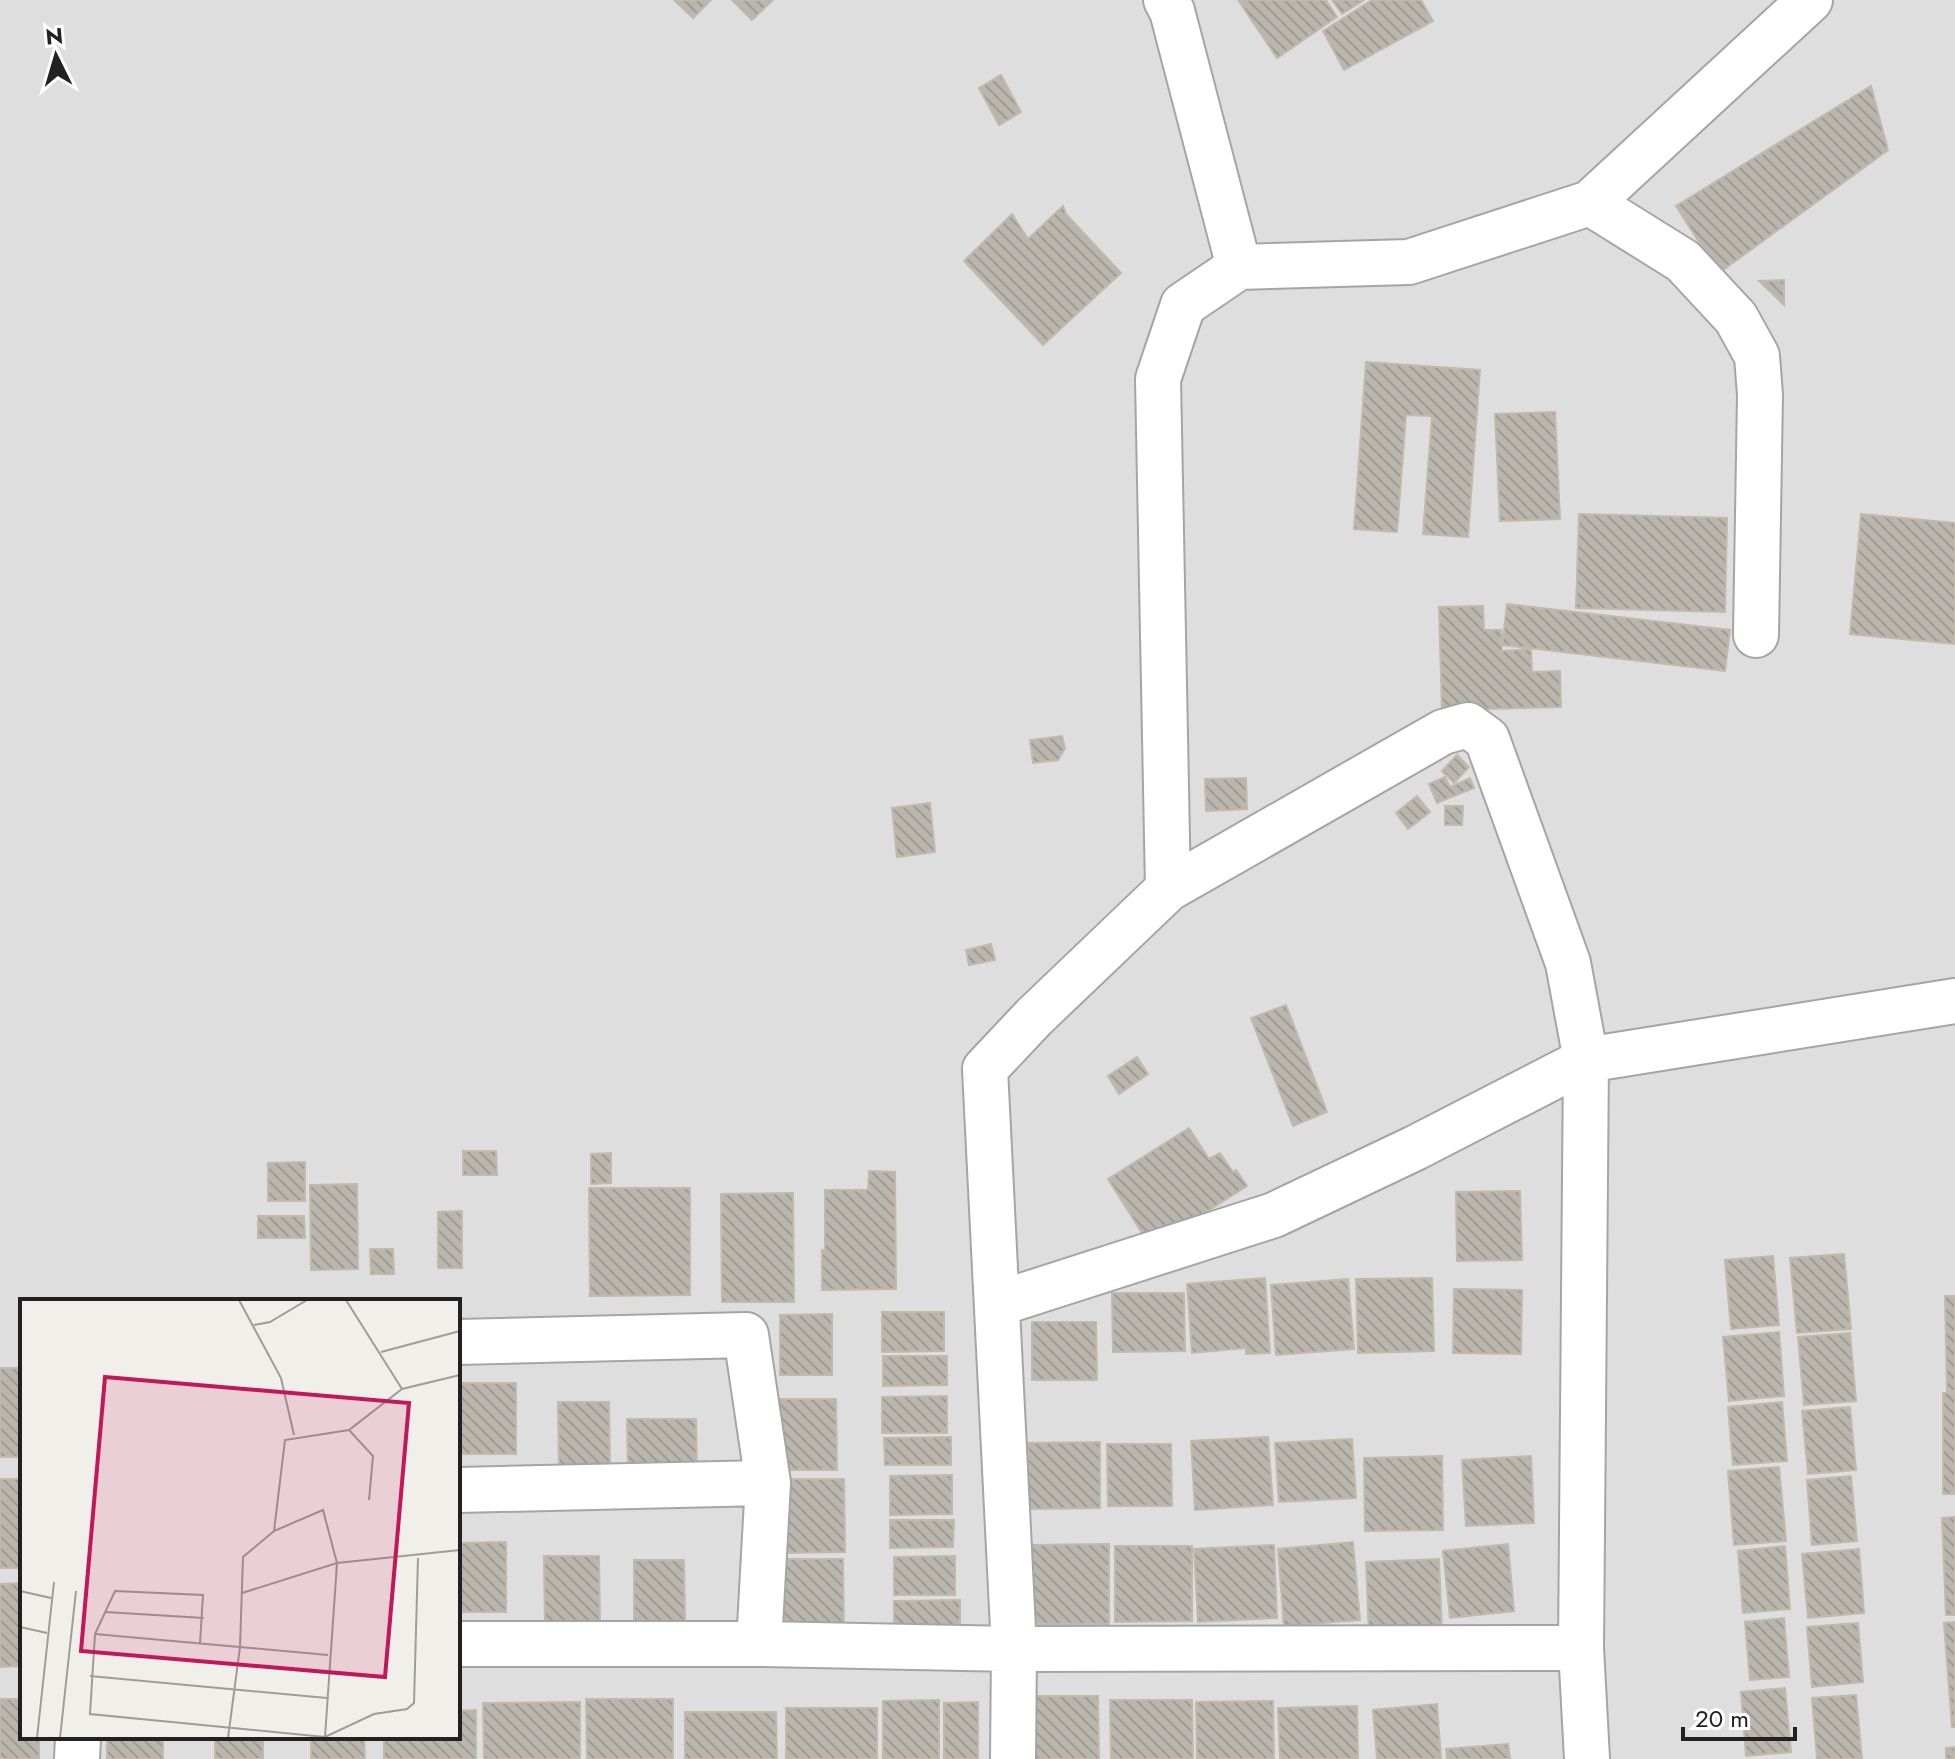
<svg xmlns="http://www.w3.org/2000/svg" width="1955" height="1759" font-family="Jost,sans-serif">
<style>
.residential{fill:#dfdede;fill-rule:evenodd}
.building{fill:url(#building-back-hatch);stroke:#c1b9ac;stroke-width:2}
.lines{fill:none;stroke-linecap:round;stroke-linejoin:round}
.minor-casing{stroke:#a5a5a5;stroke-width:48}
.minor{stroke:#fff;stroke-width:44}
.inset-road{fill:none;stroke:#9e9d99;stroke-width:2}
.view{fill:#c2185b;fill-opacity:0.15;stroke:#c2185b;stroke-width:4}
.inset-edge{fill:none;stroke:#212121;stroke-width:4}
</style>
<defs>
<pattern id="building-back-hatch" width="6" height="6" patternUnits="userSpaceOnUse" patternTransform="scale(2)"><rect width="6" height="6" fill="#bab6ae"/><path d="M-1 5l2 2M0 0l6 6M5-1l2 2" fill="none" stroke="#a09c95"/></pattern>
</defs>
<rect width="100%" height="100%" fill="#f1efe9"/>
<path class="residential" d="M0,0H1955V1759H0ZM22,1301H458V1737H22Z"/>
<path class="building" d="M674,0H711L693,18Z
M732,0H773L752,20Z
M1238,0H1326L1337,17L1277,58Z
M1332,0H1364L1342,14Z
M1372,0H1421L1433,21L1344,70L1323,31Z
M1001,75L1021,112L999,125L979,88Z
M1871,86L1888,150L1719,273L1676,206Z
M1063,206L1066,214L1121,273L1043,345L964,261L1012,214L1028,239Z
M1784,280V305L1759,281Z
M1366,362L1480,370L1468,537L1423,534L1432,416L1406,415L1397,532L1354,529Z
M1555,412L1560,519L1500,521L1495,414Z
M1579,514L1727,518L1725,612L1576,608Z
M1861,514L1955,523V644L1850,634Z
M1507,604L1730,630L1725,671L1502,645Z
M1483,606L1484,630H1501L1502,651L1531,649L1532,672L1560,671L1561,707L1442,710L1439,607Z
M1062,736L1065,748L1058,760L1033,763L1030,740Z
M1457,755L1469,767L1454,783L1442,771Z
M1445,777L1450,787L1470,778L1474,788L1437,803L1429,784Z
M1246,778L1247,809L1206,811L1205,779Z
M1417,796L1430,812L1408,829L1396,813Z
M930,803L935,852L897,857L892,808Z
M1445,806H1463L1462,825H1445Z
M991,944L995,960L969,965L966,950Z
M1286,1005L1327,1112L1293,1126L1251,1018Z
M1137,1057L1148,1074L1119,1094L1108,1076Z
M1189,1128L1209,1159L1220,1153L1233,1172L1236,1170L1247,1186L1151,1247L1108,1179Z
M463,1151H496L497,1175H463Z
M611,1153V1183L591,1184V1154Z
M305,1162V1201H268V1163Z
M869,1171L895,1172L896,1289L822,1290V1250L825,1251V1190H868Z
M357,1184L358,1269L311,1270L310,1185Z
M589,1188H690V1295L590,1296Z
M1520,1191L1522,1260L1457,1261L1456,1192Z
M793,1193L794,1302H722L721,1194Z
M462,1211V1268H438V1212Z
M258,1216H304L305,1238H258Z
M370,1249H393L394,1274H371Z
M1844,1254L1851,1329L1797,1333L1790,1258Z
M1773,1256L1779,1325L1731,1329L1725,1260Z
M1265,1278L1270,1353L1246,1354V1348L1192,1353L1187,1284Z
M1432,1278L1434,1351L1358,1353L1356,1279Z
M1348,1279L1354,1349L1276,1355L1271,1285Z
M1454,1289L1522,1290L1521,1354L1453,1353Z
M1112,1293H1184L1185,1351L1113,1352Z
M1945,1296H1955V1391H1947Z
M882,1312H944V1351L882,1352Z
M832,1314V1375H780V1315Z
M1032,1322H1096L1097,1380H1032Z
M1779,1332L1784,1396L1729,1401L1723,1337Z
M1850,1333L1856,1401L1804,1405L1798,1337Z
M883,1356H947V1385L883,1386Z
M0,1368H22V1457H0Z
M458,1383H516V1454H458Z
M1943,1393H1955V1494H1943Z
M947,1396V1433H882V1397Z
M774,1399H836L837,1470H774Z
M558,1402H609L610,1468L559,1469Z
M1782,1402L1787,1461L1733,1465L1728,1407Z
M1850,1407L1856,1470L1808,1474L1802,1411Z
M627,1419H696L697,1472L628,1473Z
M951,1437V1465H885L884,1438Z
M1268,1437L1273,1505L1195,1510L1191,1441Z
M1352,1439L1356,1498L1279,1502L1275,1443Z
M1100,1442V1508L1028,1509V1443Z
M1107,1444H1171L1172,1506H1108Z
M1442,1456L1443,1530L1365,1531L1364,1458Z
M1531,1456L1534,1523L1466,1526L1462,1460Z
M1779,1467L1786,1541L1734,1545L1728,1471Z
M952,1475V1514L890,1515V1476Z
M1851,1476L1857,1541L1812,1545L1807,1480Z
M0,1479H22V1568H0Z
M778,1479H844L845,1552L778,1553Z
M1955,1517V1615H1946L1942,1518Z
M890,1520H954L953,1547L890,1548Z
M506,1542V1612H458V1543Z
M1353,1542L1360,1620L1284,1626L1278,1549Z
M1109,1544V1624H1033L1032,1545Z
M1508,1544L1514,1611L1450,1618L1443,1551Z
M1274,1545L1277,1618L1198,1622L1194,1549Z
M1115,1546H1192V1621L1115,1622Z
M1785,1546L1790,1609L1743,1613L1738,1551Z
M1859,1549L1864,1613L1808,1618L1802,1554Z
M544,1556H599L600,1629H545Z
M955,1556V1595H894V1557Z
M780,1559H843L844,1639H780Z
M1439,1559L1442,1633L1369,1636L1366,1562Z
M634,1560H684L685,1623H634Z
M22,1583V1666L0,1667V1584Z
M960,1600V1633L894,1634V1601Z
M1784,1618L1789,1677L1750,1680L1745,1622Z
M1955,1622V1727H1952L1944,1623Z
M1858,1623L1863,1682L1812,1687L1807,1627Z
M1785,1688L1791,1752L1746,1756L1741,1692Z
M1856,1695L1862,1759H1817L1812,1698Z
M1027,1696H1098L1099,1759H1028Z
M0,1699H22V1737H39V1759H0Z
M586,1699H673V1759H587Z
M939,1700V1759H883V1701Z
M1110,1700H1192L1193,1759H1111Z
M1273,1701L1274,1759H1197L1196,1702Z
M580,1702V1759H484L483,1703Z
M978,1702V1759H944V1703Z
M1437,1704L1441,1759H1377L1373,1710Z
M1357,1706L1358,1759H1280L1278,1708Z
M786,1708H877V1759H786Z
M476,1710V1759H384V1737H458V1711Z
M685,1712H776L777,1759H685Z
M107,1737H163V1759H107Z
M215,1737H263V1759H215Z
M311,1737H364L365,1759H311Z
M1508,1744L1510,1759H1447L1446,1749Z
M1955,1747V1759H1946V1748Z"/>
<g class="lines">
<g class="minor-casing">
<path id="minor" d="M1166,0L1172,11L1239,267
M1590,203L1683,261L1736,318L1757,356L1760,395L1756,635
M1168,889L1158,379L1183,305L1239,267L1409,262L1590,203L1810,0
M997,1304L1274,1215L1415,1148L1586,1060L1955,1001
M458,1342L746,1335L768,1483L759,1644
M458,1490L768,1483
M458,1644H759L1014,1649L1581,1648
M77,1759L78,1737
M1013,1759L1014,1649L985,1069L1034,1017L1168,889L1443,732L1468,725L1487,739L1568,963L1586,1060L1581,1648L1587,1759"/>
</g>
<use href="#minor" class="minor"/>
</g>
<g transform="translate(20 1299)">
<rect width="440" height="440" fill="#f1efe9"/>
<path class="inset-road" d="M219,1L261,79L274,136M326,1L382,90M234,26L250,23L287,1M361,53L440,32M329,131L353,157L349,201M254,232L265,141L329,131L382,90L440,76M0,292L31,299M222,294L317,264L440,251M85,313L184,319M0,328L27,334M75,335L308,356M180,344L183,296L95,292L75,335L70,415L305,438L354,415L387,410L394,404L398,259M70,377L307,399M17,439L34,283M40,439L56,292M208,439L220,348L223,258L254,232L303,211L317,264L305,438"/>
<path class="view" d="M85,78L389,104L365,378L61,352Z"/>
<rect width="440" height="440" class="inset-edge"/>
</g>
<g transform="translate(56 56) rotate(355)" stroke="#ffffff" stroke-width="6" paint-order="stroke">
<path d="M0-6L14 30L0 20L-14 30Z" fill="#212121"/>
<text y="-12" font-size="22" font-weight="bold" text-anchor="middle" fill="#212121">N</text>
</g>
<path d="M1683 1727v12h112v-12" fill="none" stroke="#212121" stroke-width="4"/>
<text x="1695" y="1727" font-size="24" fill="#212121" stroke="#ffffff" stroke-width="6" paint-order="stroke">20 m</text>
</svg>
